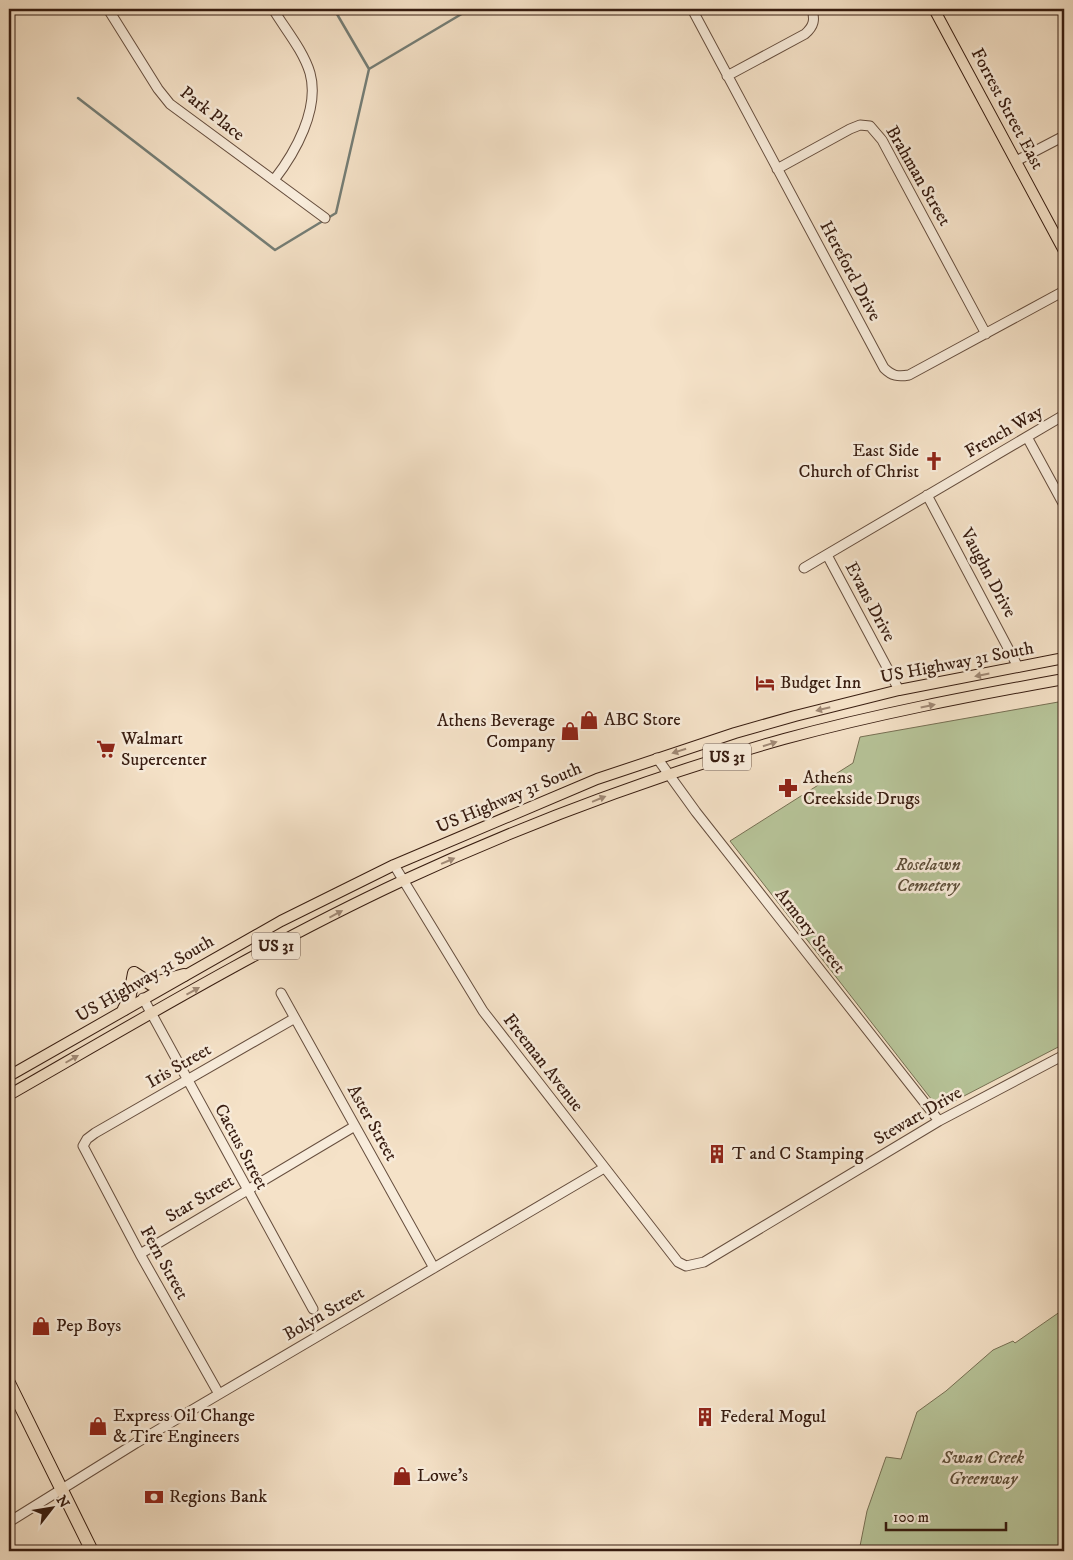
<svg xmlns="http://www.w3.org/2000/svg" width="1073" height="1560" font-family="'IM FELL DW Pica',serif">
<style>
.green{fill:#b7c499;stroke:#777054}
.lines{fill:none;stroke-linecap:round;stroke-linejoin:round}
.stream{stroke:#747d75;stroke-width:2.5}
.minor-casing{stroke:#664e3e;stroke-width:11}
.major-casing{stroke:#371c10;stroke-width:12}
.highway-casing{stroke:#371c10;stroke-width:14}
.minor{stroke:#f8ecdb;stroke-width:9}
.major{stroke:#f5e2c8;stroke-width:10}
.highway{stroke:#f5e2c8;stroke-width:12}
.oneway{fill:#a08975}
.labels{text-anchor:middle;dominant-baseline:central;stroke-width:5;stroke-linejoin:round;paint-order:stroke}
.shield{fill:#f8ecdb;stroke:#715a4d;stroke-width:1}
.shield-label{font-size:16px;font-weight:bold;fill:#371c10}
.street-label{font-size:18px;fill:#371c10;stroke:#f8ecdb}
.poi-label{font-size:18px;fill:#371c10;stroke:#f8ecdb;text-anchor:start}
.park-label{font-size:18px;font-style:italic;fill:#5d4e39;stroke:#f8ecdb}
</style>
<rect width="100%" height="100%" fill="#f5e2c8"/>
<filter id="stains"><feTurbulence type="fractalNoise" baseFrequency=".004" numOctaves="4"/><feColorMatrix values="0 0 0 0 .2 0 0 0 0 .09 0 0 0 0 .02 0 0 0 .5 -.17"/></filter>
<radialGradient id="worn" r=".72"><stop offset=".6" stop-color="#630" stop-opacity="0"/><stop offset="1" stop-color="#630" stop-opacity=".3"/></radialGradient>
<path class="green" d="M1064,701V1044L939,1109L730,841L853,763L860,737Z
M1064,1309V1551H859L867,1511L886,1457L901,1459L917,1412L946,1391L993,1350L1013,1341L1015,1343Z"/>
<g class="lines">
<path class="stream" d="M369,69L470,9
M78,98L275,250L336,213L369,69L334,9"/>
<g class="minor-casing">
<path id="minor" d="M108,9L158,89L170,104L325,218
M273,9C285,29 303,50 310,73C320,109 295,153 274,180
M692,9L884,368C892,376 898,377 909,375L1064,291
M727,76L805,34C814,26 815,20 812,9
M1016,161L1064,136
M777,169L850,129L860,125L870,126L882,140L986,334
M1027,437L1064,505
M927,495L1018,667
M827,555L899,690
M804,568L1064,415
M657,758L696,812L939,1121
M394,865L483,1011L678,1262L686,1266L704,1262L939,1121L1064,1055
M281,993L434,1268
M143,998L313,1309
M140,1254L355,1126
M219,1394L140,1254L83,1146L87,1139L95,1133L295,1018
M9,1522L136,1443L604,1168"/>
</g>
<g class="major-casing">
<path id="major" d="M934,9L1064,251
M9,1076L281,921L394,865L597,779L735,733L795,716L899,690L1064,658
M9,1095C138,1021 267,944 402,881C525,824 653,776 784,739C876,714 970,696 1064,679"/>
</g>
<g class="highway-casing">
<path id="highway" d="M124,1009L129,1000L134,973L151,984L184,975
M9,1383L92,1551"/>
</g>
<use href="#minor" class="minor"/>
<use href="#major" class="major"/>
<use href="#highway" class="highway"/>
</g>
<defs><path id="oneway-solid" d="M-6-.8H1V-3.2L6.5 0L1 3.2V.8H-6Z" transform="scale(1.25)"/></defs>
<g class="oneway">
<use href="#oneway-solid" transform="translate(982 675) rotate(169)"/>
<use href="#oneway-solid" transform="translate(928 706) rotate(-12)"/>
<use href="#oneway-solid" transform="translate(823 709) rotate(166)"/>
<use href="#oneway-solid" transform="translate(770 744) rotate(-18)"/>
<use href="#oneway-solid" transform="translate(679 751) rotate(162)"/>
<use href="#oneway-solid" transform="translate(599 799) rotate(-22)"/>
<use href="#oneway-solid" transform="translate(448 861) rotate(-23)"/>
<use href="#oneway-solid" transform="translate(336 914) rotate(-28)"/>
<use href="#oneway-solid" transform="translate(193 991) rotate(-29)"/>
<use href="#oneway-solid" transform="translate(72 1059) rotate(-30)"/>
</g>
<defs>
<g id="church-bare" transform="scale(1.5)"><path d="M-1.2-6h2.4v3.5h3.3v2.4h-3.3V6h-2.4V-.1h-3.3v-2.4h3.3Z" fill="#8f2418" stroke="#f8ecdb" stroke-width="2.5" paint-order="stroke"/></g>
<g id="hotel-bare" transform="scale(1.5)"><path d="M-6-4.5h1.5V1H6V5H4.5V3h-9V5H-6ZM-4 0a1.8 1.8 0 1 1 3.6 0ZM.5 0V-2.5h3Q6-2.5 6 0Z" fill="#8f2418" stroke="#f8ecdb" stroke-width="2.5" paint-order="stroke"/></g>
<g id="shop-bare" transform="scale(1.5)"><path d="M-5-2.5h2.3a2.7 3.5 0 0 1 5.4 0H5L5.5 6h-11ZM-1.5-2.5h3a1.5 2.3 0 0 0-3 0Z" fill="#8f2418" stroke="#f8ecdb" stroke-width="2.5" paint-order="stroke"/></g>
<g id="supermarket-bare" transform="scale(1.5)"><path d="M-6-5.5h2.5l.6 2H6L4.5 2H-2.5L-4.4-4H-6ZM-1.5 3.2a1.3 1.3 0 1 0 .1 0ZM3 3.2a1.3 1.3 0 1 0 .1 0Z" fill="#8f2418" stroke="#f8ecdb" stroke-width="2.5" paint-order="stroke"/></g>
<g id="pharmacy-bare" transform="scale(1.5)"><path d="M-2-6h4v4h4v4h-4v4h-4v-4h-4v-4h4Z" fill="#8f2418" stroke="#f8ecdb" stroke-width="2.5" paint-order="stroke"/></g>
<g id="building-bare" transform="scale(1.5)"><path d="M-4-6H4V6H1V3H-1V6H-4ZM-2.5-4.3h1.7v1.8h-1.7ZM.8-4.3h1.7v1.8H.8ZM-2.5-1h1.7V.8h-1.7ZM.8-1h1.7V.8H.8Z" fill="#8f2418" stroke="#f8ecdb" stroke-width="2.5" paint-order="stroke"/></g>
<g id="bank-bare" transform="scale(1.5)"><path d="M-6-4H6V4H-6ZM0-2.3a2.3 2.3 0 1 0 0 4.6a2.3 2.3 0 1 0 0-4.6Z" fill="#8f2418" stroke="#f8ecdb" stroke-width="2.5" paint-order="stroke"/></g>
</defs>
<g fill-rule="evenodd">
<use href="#church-bare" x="934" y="461"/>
<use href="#hotel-bare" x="765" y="683"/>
<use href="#shop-bare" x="589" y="720"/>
<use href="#shop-bare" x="570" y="731"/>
<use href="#supermarket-bare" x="106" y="749"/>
<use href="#pharmacy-bare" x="788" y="788"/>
<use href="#building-bare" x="717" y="1154"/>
<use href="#shop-bare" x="41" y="1326"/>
<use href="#building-bare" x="705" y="1417"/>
<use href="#shop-bare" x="98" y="1426"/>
<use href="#shop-bare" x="402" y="1476"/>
<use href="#bank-bare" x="154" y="1497"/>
</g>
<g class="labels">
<g class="shield">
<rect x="703" y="743.5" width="48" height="27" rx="4"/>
<rect x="252" y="932.5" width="48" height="27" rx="4"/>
</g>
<g class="shield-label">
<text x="727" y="757">US 31</text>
<text x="276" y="946">US 31</text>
</g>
<g class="street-label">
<text transform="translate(1007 109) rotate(62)">Forrest Street East</text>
<text transform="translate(212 114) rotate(38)">Park Place</text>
<text transform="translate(918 176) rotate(60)">Brahman Street</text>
<text transform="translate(850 271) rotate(62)">Hereford Drive</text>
<text transform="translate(1004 432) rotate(-30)">French Way</text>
<text transform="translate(988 573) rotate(62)">Vaughn Drive</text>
<text transform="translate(870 602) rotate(62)">Evans Drive</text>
<text transform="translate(957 663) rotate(-11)">US Highway 31 South</text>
<text transform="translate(509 798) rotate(-23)">US Highway 31 South</text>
<text transform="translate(810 931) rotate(52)">Armory Street</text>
<text transform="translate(145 979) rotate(-30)">US Highway 31 South</text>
<text transform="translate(543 1063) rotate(52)">Freeman Avenue</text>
<text transform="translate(179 1066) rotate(-30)">Iris Street</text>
<text transform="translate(918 1116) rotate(-30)">Stewart Drive</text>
<text transform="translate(372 1123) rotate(61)">Aster Street</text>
<text transform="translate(241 1147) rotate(62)">Cactus Street</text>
<text transform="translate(200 1199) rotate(-31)">Star Street</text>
<text transform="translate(164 1263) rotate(61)">Fern Street</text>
<text transform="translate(324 1314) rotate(-30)">Bolyn Street</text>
</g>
<g class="poi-label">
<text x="919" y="451" text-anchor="end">East Side<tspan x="919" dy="21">Church of Christ</tspan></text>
<text x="780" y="683">Budget Inn</text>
<text x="604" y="720">ABC Store</text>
<text x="555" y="721" text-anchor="end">Athens Beverage<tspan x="555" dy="21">Company</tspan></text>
<text x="121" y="739">Walmart<tspan x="121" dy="21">Supercenter</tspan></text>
<text x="803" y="778">Athens<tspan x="803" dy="21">Creekside Drugs</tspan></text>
<text x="732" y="1154">T and C Stamping</text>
<text x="56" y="1326">Pep Boys</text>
<text x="113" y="1416">Express Oil Change<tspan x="113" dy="21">&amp; Tire Engineers</tspan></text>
<text x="720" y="1417">Federal Mogul</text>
<text x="417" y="1476">Lowe's</text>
<text x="169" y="1497">Regions Bank</text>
</g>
<g class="park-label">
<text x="928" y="865">Roselawn<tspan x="928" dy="21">Cemetery</tspan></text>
<text x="983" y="1458">Swan Creek<tspan x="983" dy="21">Greenway</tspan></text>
</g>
</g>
<rect width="1073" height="1560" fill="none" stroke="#f5e2c8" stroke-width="30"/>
<rect x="10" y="10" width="1053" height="1540" fill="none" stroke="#371c10" stroke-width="2.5"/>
<rect x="15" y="15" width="1043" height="1530" fill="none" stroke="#371c10"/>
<g transform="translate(52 1508) rotate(59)" stroke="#f8ecdb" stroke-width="4" paint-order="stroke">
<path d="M0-4L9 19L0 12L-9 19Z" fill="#371c10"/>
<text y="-8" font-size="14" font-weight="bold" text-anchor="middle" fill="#371c10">N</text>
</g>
<path d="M886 1522v8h120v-8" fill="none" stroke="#371c10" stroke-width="2.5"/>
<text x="893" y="1522" font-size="15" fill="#371c10" stroke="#f8ecdb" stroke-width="4" paint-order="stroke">100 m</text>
<rect width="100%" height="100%" filter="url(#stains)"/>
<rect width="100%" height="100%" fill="url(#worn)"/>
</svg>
